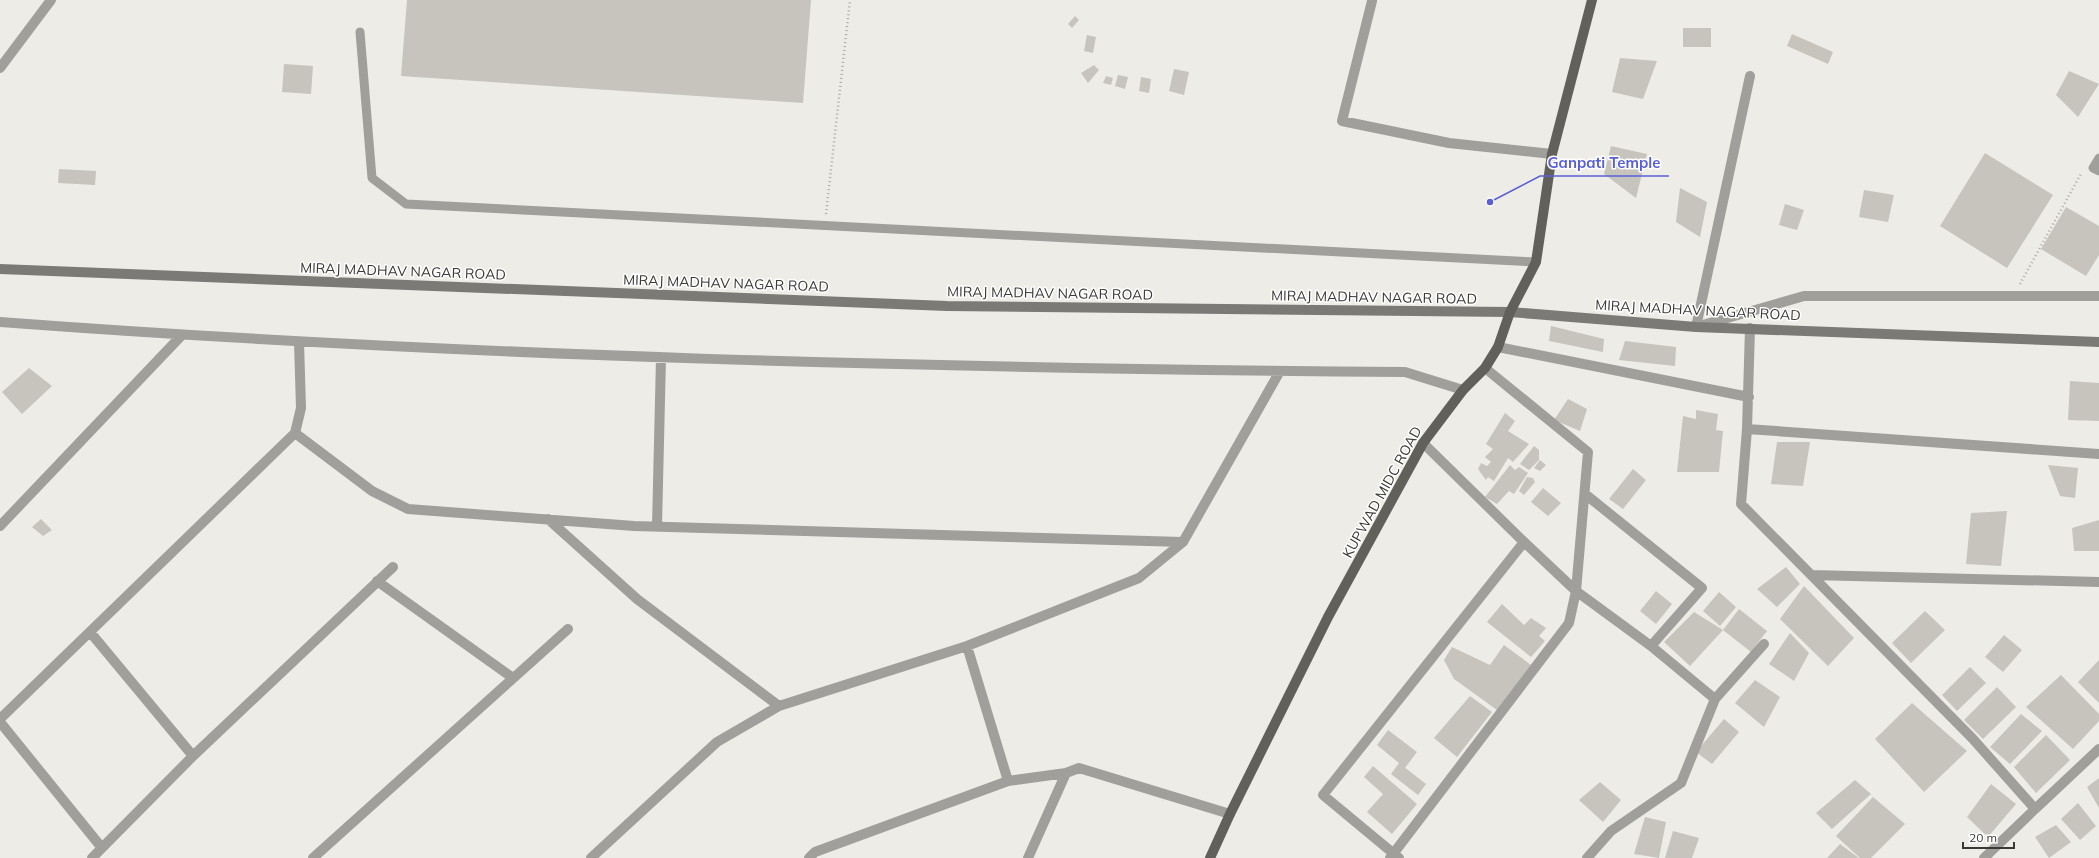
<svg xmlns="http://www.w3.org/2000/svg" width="2099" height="858" font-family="Mulish,sans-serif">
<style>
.building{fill:#c6c4bd}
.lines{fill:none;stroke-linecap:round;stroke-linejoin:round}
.path{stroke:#abaaa5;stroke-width:2.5;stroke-dasharray:1 3;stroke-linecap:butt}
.lane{stroke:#a09f9c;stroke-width:9}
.street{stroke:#a09f9c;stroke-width:10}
.secondary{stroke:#7b7a76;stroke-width:10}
.primary{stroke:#61605b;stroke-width:10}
.labels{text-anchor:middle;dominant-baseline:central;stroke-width:3;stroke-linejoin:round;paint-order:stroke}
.street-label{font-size:14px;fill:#3a3936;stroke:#fff}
.leader{fill:none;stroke:#585fd7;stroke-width:1.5}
.callout-dot{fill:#585fd7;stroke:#fff;stroke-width:1.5}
.callout-label{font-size:15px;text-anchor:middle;font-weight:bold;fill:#585fd7;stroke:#fff;stroke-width:3;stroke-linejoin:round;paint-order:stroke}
</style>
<rect width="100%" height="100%" fill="#eeece6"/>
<path class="building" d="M407,0H811L803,103L401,76Z
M1075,16L1079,20L1072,28L1068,24Z
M1683,28H1711V47H1683Z
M1792,34L1833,52L1828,64L1787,46Z
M1087,35L1096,37L1093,53L1084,51Z
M1620,58L1657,61L1643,99L1612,92Z
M284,64L313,66L311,94L282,92Z
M1094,65L1099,70L1088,83L1081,73Z
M1174,69L1189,72L1184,95L1169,91Z
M2069,71L2099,84L2078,117L2056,95Z
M1118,75L1128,77L1125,89L1115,86Z
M1106,76L1113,78L1111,85L1103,83Z
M1141,77L1151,79L1149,93L1139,91Z
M1611,146L1647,154L1636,198L1604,174Z
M1985,153L2053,195L2007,268L1940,226Z
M59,169L96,171L95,185L58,183Z
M1680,188L1707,202L1700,237L1676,222Z
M1864,190L1894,195L1888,222L1859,217Z
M1785,204L1804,210L1797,230L1779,225Z
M2066,207L2099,226V255L2086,276L2041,249Z
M1551,326L1604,339L1603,352L1549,341Z
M1625,341L1676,347L1675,366L1619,360Z
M29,368L52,386L22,414L2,392Z
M2070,381L2099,383V421L2068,420Z
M1568,399L1587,409L1580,431L1554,420Z
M1696,410L1718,414L1716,430L1723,431L1719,472H1677L1683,416L1696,419Z
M1505,413L1515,421L1508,431L1529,444L1513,462L1508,458L1494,481L1488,477L1486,480L1478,469L1481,463L1487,466L1491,462L1485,457L1493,449L1486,444Z
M1777,442H1810L1803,486L1771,484Z
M1534,446L1539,450V460L1529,470L1520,464Z
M1540,460L1546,465L1540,471L1534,468Z
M1510,465L1515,470L1519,467L1528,473L1514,494L1509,491L1497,504L1485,497Z
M2048,465L2078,468L2075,498L2060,496Z
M1633,469L1646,480L1623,509L1609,499Z
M1527,477L1533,478L1535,482L1524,495L1519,491Z
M1543,488L1561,503L1548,516L1531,502Z
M2007,511L2001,566L1966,564L1971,513Z
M41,519L52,530L43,536L32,527Z
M2099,520V551H2074L2072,528Z
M1786,567L1800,584L1777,607L1757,589Z
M1804,586L1854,638L1828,666L1780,619Z
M1656,591L1672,604L1656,624L1640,611Z
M1719,592L1736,607L1720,626L1703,611Z
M1502,604L1524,625L1531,618L1546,628L1539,636L1545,641L1531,657L1487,622Z
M1739,609L1767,631L1751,652L1723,630Z
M1925,611L1945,630L1911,663L1892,643Z
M1694,612L1723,630L1690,666L1664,642Z
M1790,633L1809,653L1794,681L1769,664Z
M2004,635L2022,650L2003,672L1985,657Z
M1504,645L1531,665L1497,710L1454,679L1444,660L1452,647L1490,665Z
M2099,660V703L2078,682Z
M1970,667L1986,683L1957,711L1942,695Z
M2061,675L2099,714V721L2073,749L2026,707Z
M1755,680L1780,697L1764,727L1735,703Z
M1997,687L2016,707L1983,739L1964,720Z
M1470,696L1492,712L1457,757L1434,738Z
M1912,703L1967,751L1924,792L1875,739Z
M2021,714L2042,731L2010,764L1990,747Z
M1724,719L1739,732L1712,764L1696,752Z
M1388,730L1417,752L1405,768L1377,745Z
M2046,735L2070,760L2036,793L2014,767Z
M1399,763L1426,784L1418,795L1391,774Z
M1373,766L1417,804L1392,834L1367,812L1383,794L1364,777Z
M2099,778V808L2087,787Z
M1855,780L1871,794L1832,829L1816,813Z
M1600,782L1621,800L1603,822L1579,800Z
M1991,784L2016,804L1988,837L1967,817Z
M1873,797L1905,824L1871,858H1860L1836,836Z
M2078,803L2096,826L2080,840L2061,819Z
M1645,817L1666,822L1659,858L1634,854Z
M2056,825L2071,842L2049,858L2035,837Z
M1673,831L1699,838L1692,858H1665Z
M1840,844L1859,858H1827Z"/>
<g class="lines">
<path class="path" d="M826,214L850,0
M2020,284L2082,172"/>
<path class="lane" d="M360,32L372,178L406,204L1536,262
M2099,158L2093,168L2099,171"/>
<path class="street" d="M1372,1L1342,121L1449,143L1552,154
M0,68L51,0
M1750,76L1696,327L1804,296H2099
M0,322C467,357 936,368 1405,372L1463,390
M1750,328L1747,429L1741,504L1973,739L2035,809L2099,749
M1498,347L1749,397
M1485,368L1588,452L1576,591L1651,646L1715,699
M1747,429L2099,454
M295,433L372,491L408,509L634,526L1183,542
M1585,494L1702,588L1651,646
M548,519L637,599L779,706
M0,526L181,336
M657,526L661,358
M1811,575L2099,582
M377,581L513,678
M90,632L193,756
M967,646L1008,781
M0,719L295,433L301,408L299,342
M0,722L102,848
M92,858L193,756L393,567
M313,858L568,629
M591,858L717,742L779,706L967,646L1139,578L1183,542L1280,371
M809,858L815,852L1008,781L1066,773
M1028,858L1066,773L1079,768L1230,814
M1390,858L1569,623L1576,591L1524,542L1423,443
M1399,858L1323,795L1524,542
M1587,858L1611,831L1681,783L1715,699L1764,644
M1984,858L2035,809"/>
<path class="secondary" d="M0,269L947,306L1510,312L1696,327L2099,342"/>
<path class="primary" d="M1210,858L1230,814L1328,617L1423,443L1463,390L1485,368L1498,347L1510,312L1536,262L1552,154L1592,0"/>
</g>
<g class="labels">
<g class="street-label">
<text transform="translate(403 271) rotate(2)">MIRAJ MADHAV NAGAR ROAD</text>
<text transform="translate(726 283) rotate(2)">MIRAJ MADHAV NAGAR ROAD</text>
<text transform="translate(1050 293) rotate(1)">MIRAJ MADHAV NAGAR ROAD</text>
<text transform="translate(1374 297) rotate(1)">MIRAJ MADHAV NAGAR ROAD</text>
<text transform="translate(1698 310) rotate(3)">MIRAJ MADHAV NAGAR ROAD</text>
<text transform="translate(1382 492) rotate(-61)">KUPWAD MIDC ROAD</text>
</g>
</g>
<path class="leader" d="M1490 202L1540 176H1669"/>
<circle class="callout-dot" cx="1490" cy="202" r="4"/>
<g class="callout-label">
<text x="1604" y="168">Ganpati Temple</text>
</g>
<path d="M1963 842v6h51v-6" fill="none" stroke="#3a3936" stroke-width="2"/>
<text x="1969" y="842" font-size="12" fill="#3a3936" stroke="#ffffff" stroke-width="3" paint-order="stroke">20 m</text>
</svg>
